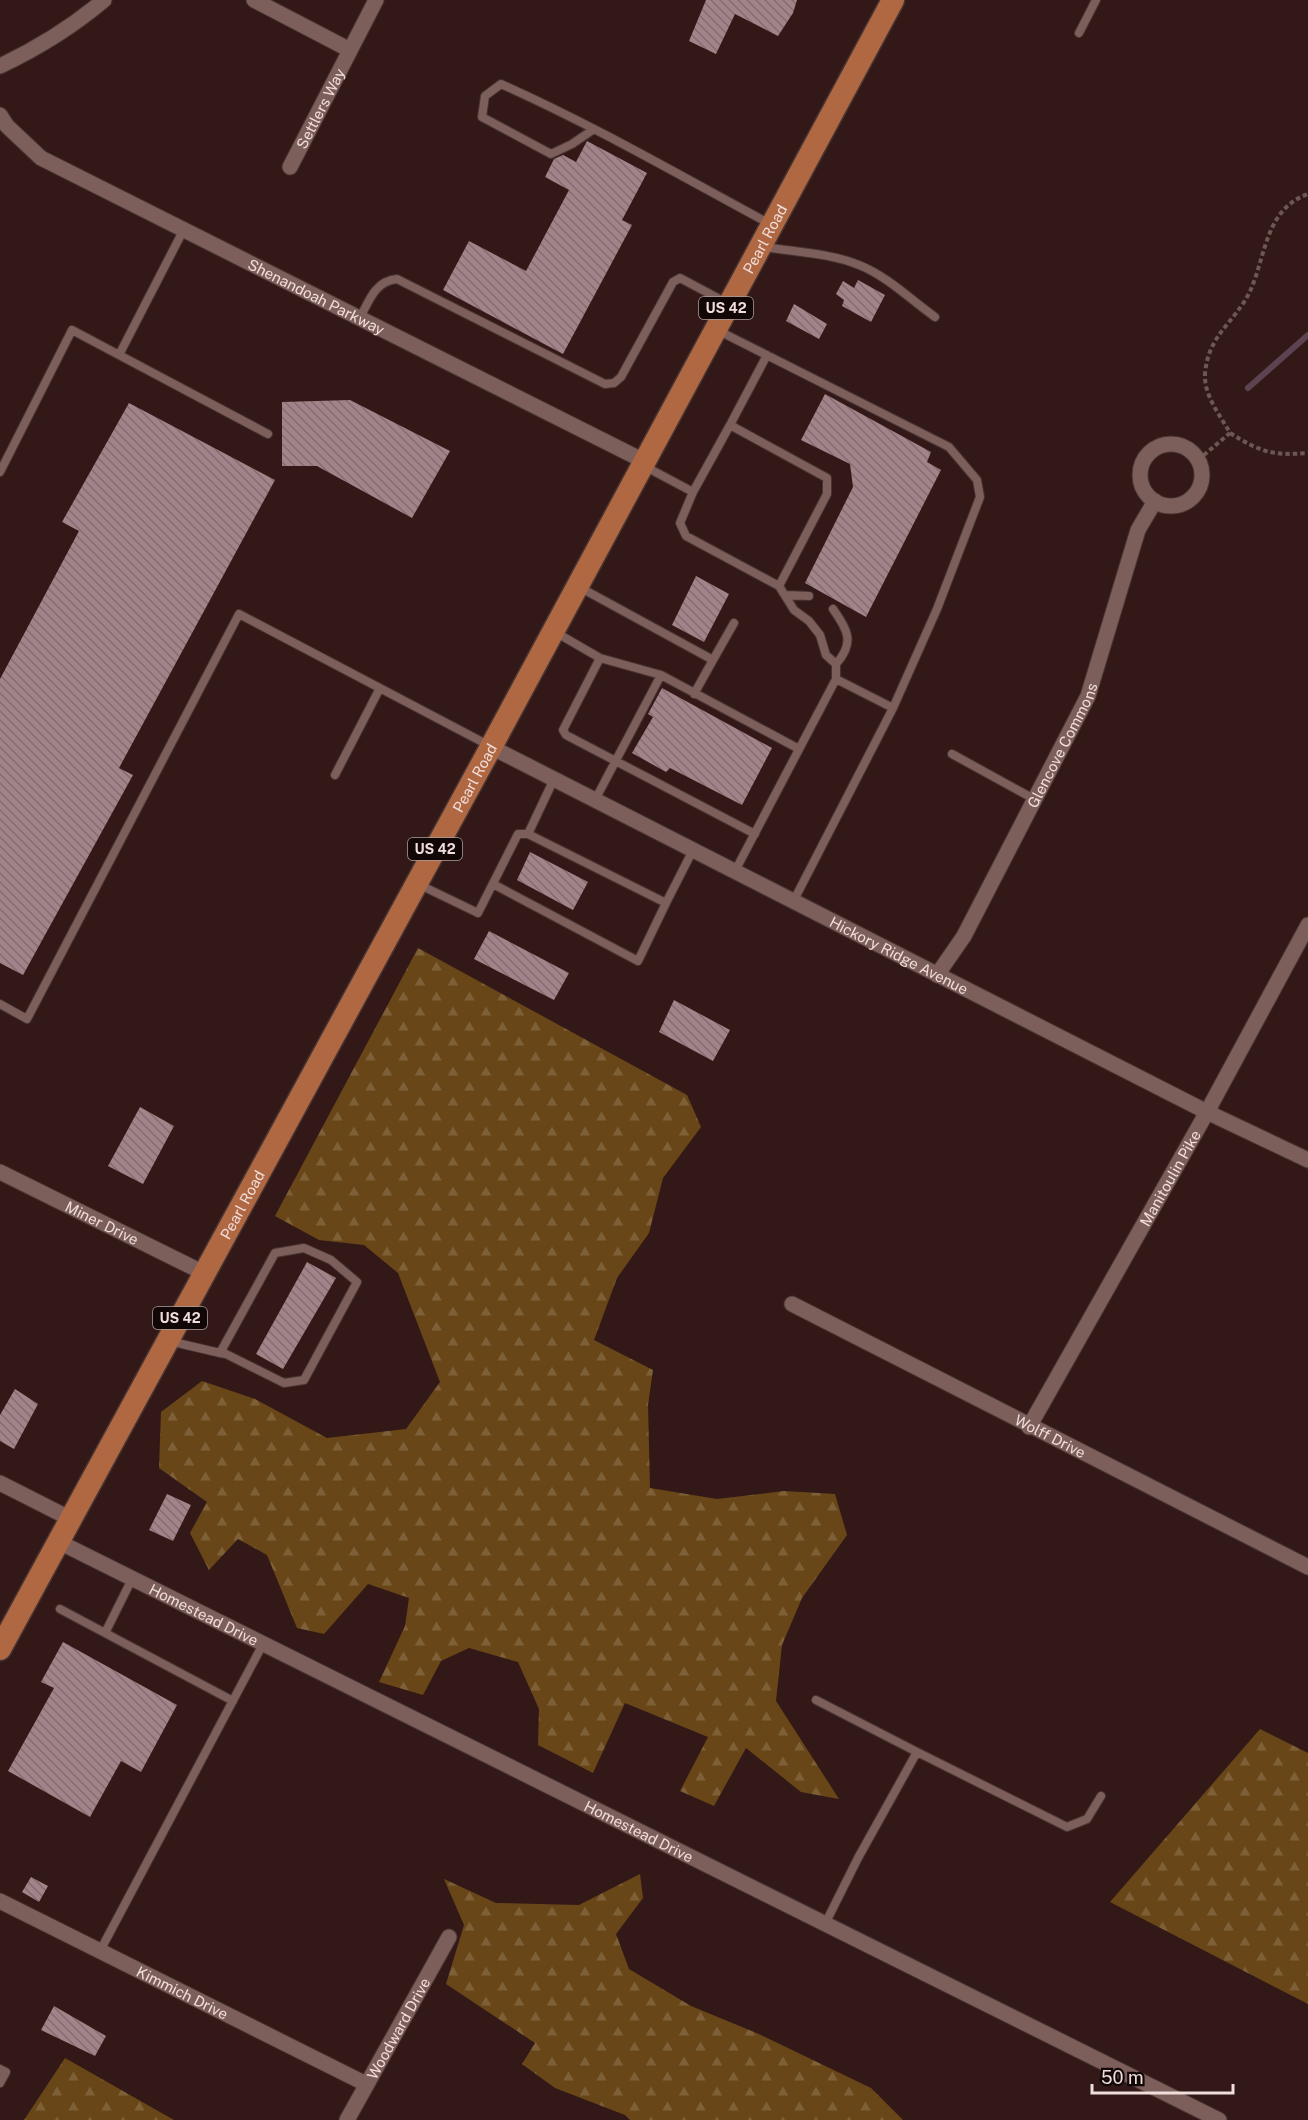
<svg xmlns="http://www.w3.org/2000/svg" width="1308" height="2120" font-family="'Public Sans',sans-serif">
<style>
.forest{fill:url(#forest-firs)}
.lines{fill:none;stroke-linecap:round;stroke-linejoin:round}
.stream{stroke:#5d4351;stroke-width:6}
.building{fill:url(#building-back-hatch)}
.service-casing{stroke:#483433;stroke-width:10}
.minor-casing{stroke:#483433;stroke-width:17}
.primary-casing{stroke:#483433;stroke-width:25}
.path{stroke:#6d5654;stroke-width:4;stroke-dasharray:4.5 3;stroke-linecap:butt}
.service{stroke:#7c5e5b;stroke-width:8}
.minor{stroke:#7c5e5b;stroke-width:15}
.primary{stroke:#b06842;stroke-width:22}
.labels{text-anchor:middle;dominant-baseline:central;stroke-width:6;stroke-linejoin:round;paint-order:stroke}
.shield{fill:#120707;stroke:#ad9e9c;stroke-width:1.5}
.shield-label{font-size:14px;font-weight:bold;fill:#f0dedc}
.street-label{font-size:15px;fill:#f0dedc;stroke:#120707}
</style>
<defs>
<pattern id="forest-firs" width="22" height="20" patternUnits="userSpaceOnUse" patternTransform="scale(1.5)"><rect width="22" height="20" fill="#684617"/><path d="M5 1l3.5 6h-7zM16 11l3.5 6h-7z" fill="#7e6038"/></pattern>
<pattern id="building-back-hatch" width="6" height="6" patternUnits="userSpaceOnUse" patternTransform="scale(1.5)"><rect width="6" height="6" fill="#a28389"/><path d="M-1 5l2 2M0 0l6 6M5-1l2 2" fill="none" stroke="#826d70"/></pattern>
</defs>
<rect width="100%" height="100%" fill="#321917"/>
<path class="forest" d="M418,948L687,1095L701,1127L663,1178L649,1233L617,1278L594,1340L653,1370L648,1405L650,1488L717,1499L784,1491L835,1494L847,1535L802,1598L782,1645L776,1701L839,1799L801,1792L746,1748L714,1806L680,1791L708,1737L625,1703L593,1773L538,1745L539,1709L518,1662L469,1648L441,1661L423,1695L379,1682L405,1626L409,1598L368,1584L324,1634L297,1628L267,1555L238,1539L209,1570L190,1533L207,1502L159,1468L161,1412L202,1381L255,1399L327,1438L406,1429L440,1382L398,1273L364,1245L319,1240L275,1216Z
M1260,1729L1308,1753V2004L1110,1902Z
M640,1874L643,1898L616,1934L629,1969L691,2006L759,2034L871,2088L903,2120H630L625,2115L555,2088L522,2064L535,2043L446,1984L464,1925L444,1879L496,1903L579,1905Z
M65,2058L174,2120H24Z"/>
<g class="lines">
<path class="stream" d="M1248,388L1308,335"/>
</g>
<path class="building" d="M706,0H797L793,13L778,36L735,14L716,54L689,41Z
M587,141L647,173L622,220L632,225L563,354L443,290L469,241L526,271L569,190L545,177L554,159L563,155L576,162Z
M858,280L885,295L871,322L842,306L844,300L836,294L843,281L854,288Z
M794,304L827,324L819,339L786,321Z
M825,394L931,452L927,462L941,470L866,617L805,583L853,487L850,464L801,440Z
M350,400L450,451L412,518L317,466H282V402Z
M129,403L275,480L119,768L133,775L23,975L0,963V679L79,531L62,522Z
M696,576L729,594L704,642L672,625Z
M662,688L772,748L742,805L670,768L666,772L632,753L653,717L648,714Z
M530,852L588,882L573,910L517,880Z
M489,931L569,973L554,1000L474,959Z
M674,1000L730,1030L713,1061L659,1032Z
M140,1107L174,1126L143,1184L108,1166Z
M307,1262L336,1278L283,1369L256,1354Z
M15,1389L38,1404L14,1449L0,1441V1415Z
M167,1494L191,1505L173,1541L149,1530Z
M63,1642L177,1705L141,1772L121,1761L90,1817L8,1771L54,1688L41,1682Z
M31,1877L48,1886L39,1902L22,1892Z
M54,2006L106,2036L95,2056L41,2030Z"/>
<g class="lines">
<g class="service-casing">
<path id="service" d="M1079,33L1096,0
M594,129L572,144L551,154L482,117L485,96L501,84C593,125 681,176 770,224
M764,247C795,252 830,253 859,265C887,276 911,300 935,317
M360,318C369,301 375,281 397,279L605,384L614,383L621,377L673,282L680,278L727,303
M719,331L949,447L977,480L980,497L937,609L893,708
M119,355L184,229
M730,425L767,355
M646,467L693,492L730,425L827,478V494L779,586L686,536L680,523L693,492
M0,472L72,330L268,434
M779,586L794,610L809,621L820,635L826,655L836,664
M581,588L713,660L734,623
M786,595L809,596
M833,609C848,630 855,643 836,664V679
M555,632L600,658L661,675L595,800
M600,658L563,730L566,735L755,834
M661,675L799,749
M694,694L713,660
M952,754L1034,799
M335,775L380,688
M554,779L528,834L666,903L693,850
M735,871L836,679L893,708L793,902
M418,884L478,913L518,834H528
M493,884L638,961L666,903
M0,1004L27,1019L239,614L490,746
M169,1341L220,1353L226,1354L284,1383L304,1380L357,1282L331,1260L304,1248L275,1253L220,1353
M60,1609L233,1701
M105,1633L132,1579
M816,1700L917,1752
M825,1924L858,1858L917,1752L1067,1827L1087,1819L1101,1796
M100,1951L263,1644
M0,2069L6,2072L0,2083"/>
</g>
<g class="minor-casing">
<g id="minor">
<path d="M254,0L350,50"/>
<path d="M0,66C38,48 72,27 104,0"/>
<path id="s1" d="M0,115L7,126L41,158L644,461"/>
<path id="s2" d="M290,167L376,0"/>
<circle cx="1171" cy="475" r="31"/>
<path id="s3" d="M491,747L1207,1112L1308,1160"/>
<path id="s4" d="M937,975L964,936L1088,696L1138,530L1155,501"/>
<path id="s5" d="M0,1172L204,1273"/>
<path id="s6" d="M792,1304L1308,1567"/>
<path id="s7" d="M1029,1427L1207,1112L1308,925"/>
<path d="M0,1483L71,1519"/>
<path id="s8" d="M59,1542L1219,2120"/>
<path id="s9" d="M0,1901L366,2084"/>
<path id="s10" d="M347,2120L449,1937"/>
</g>
</g>
<g class="primary-casing">
<g id="primary">
<path id="s11" d="M0,1649L491,747L893,0"/>
</g>
</g>
<path class="path" d="M1230,433C1260,452 1273,456 1308,453
M1198,460L1230,433C1220,415 1204,396 1205,374C1208,339 1227,328 1244,302C1267,267 1260,211 1308,194"/>
<use href="#service" class="service"/>
<use href="#minor" class="minor"/>
<use href="#primary" class="primary"/>
</g>
<g class="labels">
<g class="shield">
<rect x="699" y="297" width="54" height="22" rx="4.5"/>
<rect x="408" y="838" width="54" height="22" rx="4.5"/>
<rect x="153" y="1307" width="54" height="22" rx="4.5"/>
</g>
<g class="shield-label">
<text x="726" y="308">US 42</text>
<text x="435" y="849">US 42</text>
<text x="180" y="1318">US 42</text>
</g>
<g class="street-label">
<text stroke="none"><textPath href="#s2" startOffset="66">Settlers Way</textPath></text>
<text stroke="none"><textPath href="#s11" startOffset="1604">Pearl Road</textPath></text>
<text stroke="none"><textPath href="#s1" startOffset="368">Shenandoah Parkway</textPath></text>
<text stroke="none"><textPath href="#s4" startOffset="262">Glencove Commons</textPath></text>
<text stroke="none"><textPath href="#s11" startOffset="992">Pearl Road</textPath></text>
<text stroke="none"><textPath href="#s3" startOffset="458">Hickory Ridge Avenue</textPath></text>
<text stroke="none"><textPath href="#s7" startOffset="286">Manitoulin Pike</textPath></text>
<text stroke="none"><textPath href="#s11" startOffset="506">Pearl Road</textPath></text>
<text stroke="none"><textPath href="#s5" startOffset="114">Miner Drive</textPath></text>
<text stroke="none"><textPath href="#s6" startOffset="290">Wolff Drive</textPath></text>
<text stroke="none"><textPath href="#s8" startOffset="162">Homestead Drive</textPath></text>
<text stroke="none"><textPath href="#s8" startOffset="648">Homestead Drive</textPath></text>
<text stroke="none"><textPath href="#s9" startOffset="204">Kimmich Drive</textPath></text>
<text stroke="none"><textPath href="#s10" startOffset="105">Woodward Drive</textPath></text>
</g>
</g>
<path d="M1092 2084v9h141v-9" fill="none" stroke="#f0dedc" stroke-width="3"/>
<text x="1101" y="2084" font-size="18" fill="#f0dedc" stroke="#120707" stroke-width="4.5" paint-order="stroke">50 m</text>
</svg>
